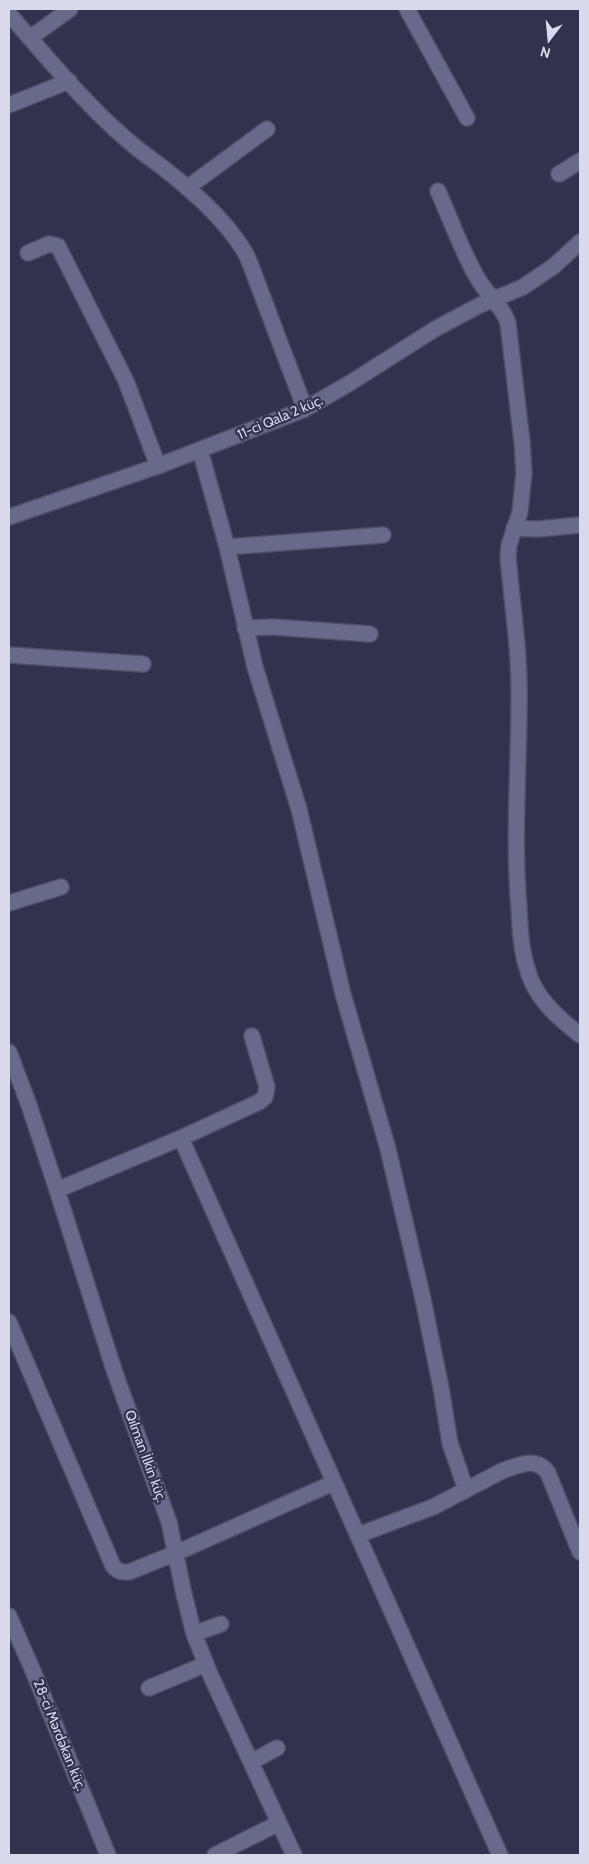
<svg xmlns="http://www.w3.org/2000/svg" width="589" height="1864" font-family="Cabin,sans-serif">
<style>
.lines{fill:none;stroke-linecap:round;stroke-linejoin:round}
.minor-casing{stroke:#4e4f67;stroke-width:18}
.minor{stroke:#686a8a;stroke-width:15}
.labels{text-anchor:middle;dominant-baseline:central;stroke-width:4.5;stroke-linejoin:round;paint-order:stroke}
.street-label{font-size:14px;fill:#d8daeb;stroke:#31324e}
</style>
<rect width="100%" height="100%" fill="#31324e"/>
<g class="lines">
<g class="minor-casing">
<path id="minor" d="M407,9L467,118
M9,14C46,56 83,102 126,139C137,149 150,158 162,167C193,191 230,223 248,258L305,409
M30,38L70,9
M9,105L69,81
M559,174L580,161
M187,188L267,129
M438,191C451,220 462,252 478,279C487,295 502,305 508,323L522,442L524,473L520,512L509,545L508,557C512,604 520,652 519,700C519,770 513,839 519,908C520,928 521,949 527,968C534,997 558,1018 580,1035
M28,253L49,244L58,246L126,381L158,466
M200,450L227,547L255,667L299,809L343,994L388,1149L423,1299L441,1388L450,1443L466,1490
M9,517L158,466L305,409L350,383L435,329L480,305L523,287L554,266L580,242
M514,528L538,529L580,525
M227,547L383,535
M245,628L273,627L370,634
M9,655L143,664
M9,903L61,887
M9,1052L29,1105L57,1190L114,1370L169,1522L184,1594L194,1634L210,1674L294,1855
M181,1138L500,1855
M57,1190L181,1138L259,1102L265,1097L267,1087L252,1036
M9,1322L113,1566C118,1572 122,1572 129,1572L176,1553L333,1483
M358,1535L433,1507L502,1471C518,1465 537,1456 548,1473L580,1552
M9,1616L33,1671L108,1855
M194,1634L221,1624
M149,1688L206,1664
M251,1762L277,1748
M215,1855L279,1823"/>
</g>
<use href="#minor" class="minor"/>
</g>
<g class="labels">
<g class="street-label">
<text transform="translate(280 417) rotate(-23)">11-ci Qala 2 küç.</text>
<text transform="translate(146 1456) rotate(70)">Qılman İlkin küç.</text>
<text transform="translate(60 1735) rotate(68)">28-ci Mərdəkan küç.</text>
</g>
</g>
<rect width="589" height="1864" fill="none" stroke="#d8daeb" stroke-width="20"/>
<g transform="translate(549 40) rotate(196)" stroke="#31324e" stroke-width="4" paint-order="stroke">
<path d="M0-4L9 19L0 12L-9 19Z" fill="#d8daeb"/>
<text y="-8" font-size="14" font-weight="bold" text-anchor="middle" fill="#d8daeb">N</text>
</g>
</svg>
